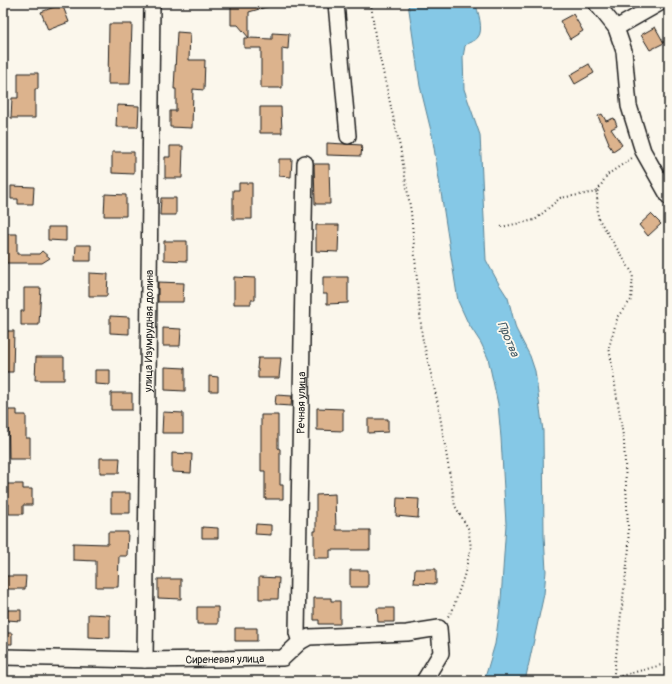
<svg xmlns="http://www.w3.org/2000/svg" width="672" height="684" font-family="Pangolin,sans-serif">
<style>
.water{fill:#85c8e6;stroke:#5b8395}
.building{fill:#dcb38d;stroke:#1c1c1c}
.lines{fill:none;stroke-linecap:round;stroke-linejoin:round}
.minor-casing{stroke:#1c1c1c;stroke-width:18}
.path{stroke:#1c1c1c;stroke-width:2;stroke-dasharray:1 3;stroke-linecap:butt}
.minor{stroke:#fbf7ec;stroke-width:15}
.labels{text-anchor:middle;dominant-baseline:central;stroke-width:3.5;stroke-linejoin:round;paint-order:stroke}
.street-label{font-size:11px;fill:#1c1c1c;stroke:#fbf7ec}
.water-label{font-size:12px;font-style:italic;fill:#415863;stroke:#fbf7ec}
</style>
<rect width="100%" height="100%" fill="#fbf7ec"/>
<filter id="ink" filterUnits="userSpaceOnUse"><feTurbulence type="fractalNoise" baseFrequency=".025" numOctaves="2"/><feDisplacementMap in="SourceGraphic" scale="8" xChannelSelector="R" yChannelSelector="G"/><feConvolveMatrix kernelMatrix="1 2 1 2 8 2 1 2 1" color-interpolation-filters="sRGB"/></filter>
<g filter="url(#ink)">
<path class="water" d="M408,3H475C478,10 484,31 478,37C475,42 469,41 465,46L463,57L464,89L480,135L486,260L499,284L508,298L516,329L530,356L535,371L543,431L544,536L546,571L544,594L525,681H484L495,644L501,600L506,524L501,438L498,404L488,358L481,343L468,323L458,301L432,135L420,86Z"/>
<path class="building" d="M231,3H272L273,5L249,12V38L272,39V33L289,34L288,49L282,48V88H261V48H244V38H249L238,25H231Z
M62,4L69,22L48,30L41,12Z
M573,14L583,31L570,39L560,21Z
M109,24H132L130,84H108Z
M655,27L664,43L650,50L641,35Z
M177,32L190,33L189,60H205L204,90L193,89L192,128L170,127V111H176V89H174Z
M589,64L594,73L575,84L570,75Z
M18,73H38V89H35V118H11L12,98H18Z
M117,105L139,106L138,127H116Z
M260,107H281L282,133H260Z
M602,114L606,121L614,118L617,126L611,129L622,145L613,151L608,144L609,143L598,116Z
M327,143L362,145L361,156L327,155Z
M170,146H183L182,178H165V157H170Z
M112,152H134V174L112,173Z
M279,159H292L291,177L279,176Z
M314,164H329L330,204H315Z
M239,183H252V219H233V190H239Z
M11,186L34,187L33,204H18V199H11Z
M105,194L126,195V216H104Z
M161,198H176V215H160Z
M651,214L661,224L648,236L639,225Z
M316,225H339L338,252L316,251Z
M48,227H66V241L48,240Z
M6,234H17V254H39L42,251L50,258L42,263H6Z
M164,241H187V261L164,260Z
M76,245H91V261H75Z
M89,273L108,274L107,296H89Z
M234,277L255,278V300H251V304H234Z
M323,277H348V303L327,304V294H323Z
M158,282L184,283L183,302H158Z
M24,288H41L39,325H21V311H24Z
M110,316L129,317V334L110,333Z
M163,328L181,329L180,346H163Z
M4,331H14L13,372H4Z
M36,357H64V380H35Z
M258,358H281L279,378H258V369H257Z
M165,367L185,368V391L165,390Z
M95,370H110V385L95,384Z
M209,376L218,377V391H209Z
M111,393H132V410H111Z
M276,395L292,396L291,406L275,405Z
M317,408L343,409V431L317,430Z
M8,410H17V415H26V438H30V459H9Z
M163,412L183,413V433H162Z
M261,415H278V448L280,449V485H283V499H265V471H261Z
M368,419H388V432L368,433Z
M172,453L192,454L191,473L172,472Z
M100,458H120L119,473H100Z
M6,484H23V489H32V505H23V514H9V504H6Z
M111,493H130V513H111Z
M335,494L336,530H370V550H330V558H314V531H316V495Z
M397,498L419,499L418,518L396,516Z
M256,524L271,525V535L255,534Z
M202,527L218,528V538H202Z
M108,532H128L127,556H119L118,587H96V561L73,560V543L108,544Z
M415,569H436V584L414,583Z
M350,570H368V587H350Z
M6,576H26L25,589H6Z
M259,577L279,578L278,599H259Z
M158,579H181V599L158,598Z
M314,598H331V601H340V624H319V620H314Z
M197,607H218V624H197Z
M377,608H394V622H378Z
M7,610H21V621L7,620Z
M88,614L110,615V638L88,637Z
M235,628H257V641H235Z
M3,633H12V644H3Z"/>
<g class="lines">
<g class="minor-casing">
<g id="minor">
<path d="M336,3L348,136"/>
<path d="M596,3L616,28L624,51L629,106L643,151L669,197"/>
<path d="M616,28L660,3"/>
<path id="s1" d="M300,642L297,633L305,163"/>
<path id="s2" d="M3,657L145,660L283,658L300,642L309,637L407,633L439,628L441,653L424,681"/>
<path id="s3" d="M145,660L152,3"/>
</g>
</g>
<path class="path" d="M371,3L375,36L400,147L411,212L422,336L438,404L455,506L468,528L471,547L464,576L453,609L447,618
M501,227L535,220L560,198L597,192
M613,678L669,663
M613,681L629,548L624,442L609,347L618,316L631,300L633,274L598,218L597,192L607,175L632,158"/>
<use href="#minor" class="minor"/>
</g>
</g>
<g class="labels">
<g class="street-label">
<text stroke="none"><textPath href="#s3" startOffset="329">улица Изумрудная долина</textPath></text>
<text stroke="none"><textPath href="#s1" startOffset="240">Речная улица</textPath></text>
<text stroke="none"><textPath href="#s2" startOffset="222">Сиреневая улица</textPath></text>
</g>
<g class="water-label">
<text transform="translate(508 339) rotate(67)">Протва</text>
</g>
</g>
<rect width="672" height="684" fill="none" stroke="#fbf7ec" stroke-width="16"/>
<rect x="8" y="8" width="656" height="668" fill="none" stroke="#1c1c1c" stroke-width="1.5" filter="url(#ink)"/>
</svg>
